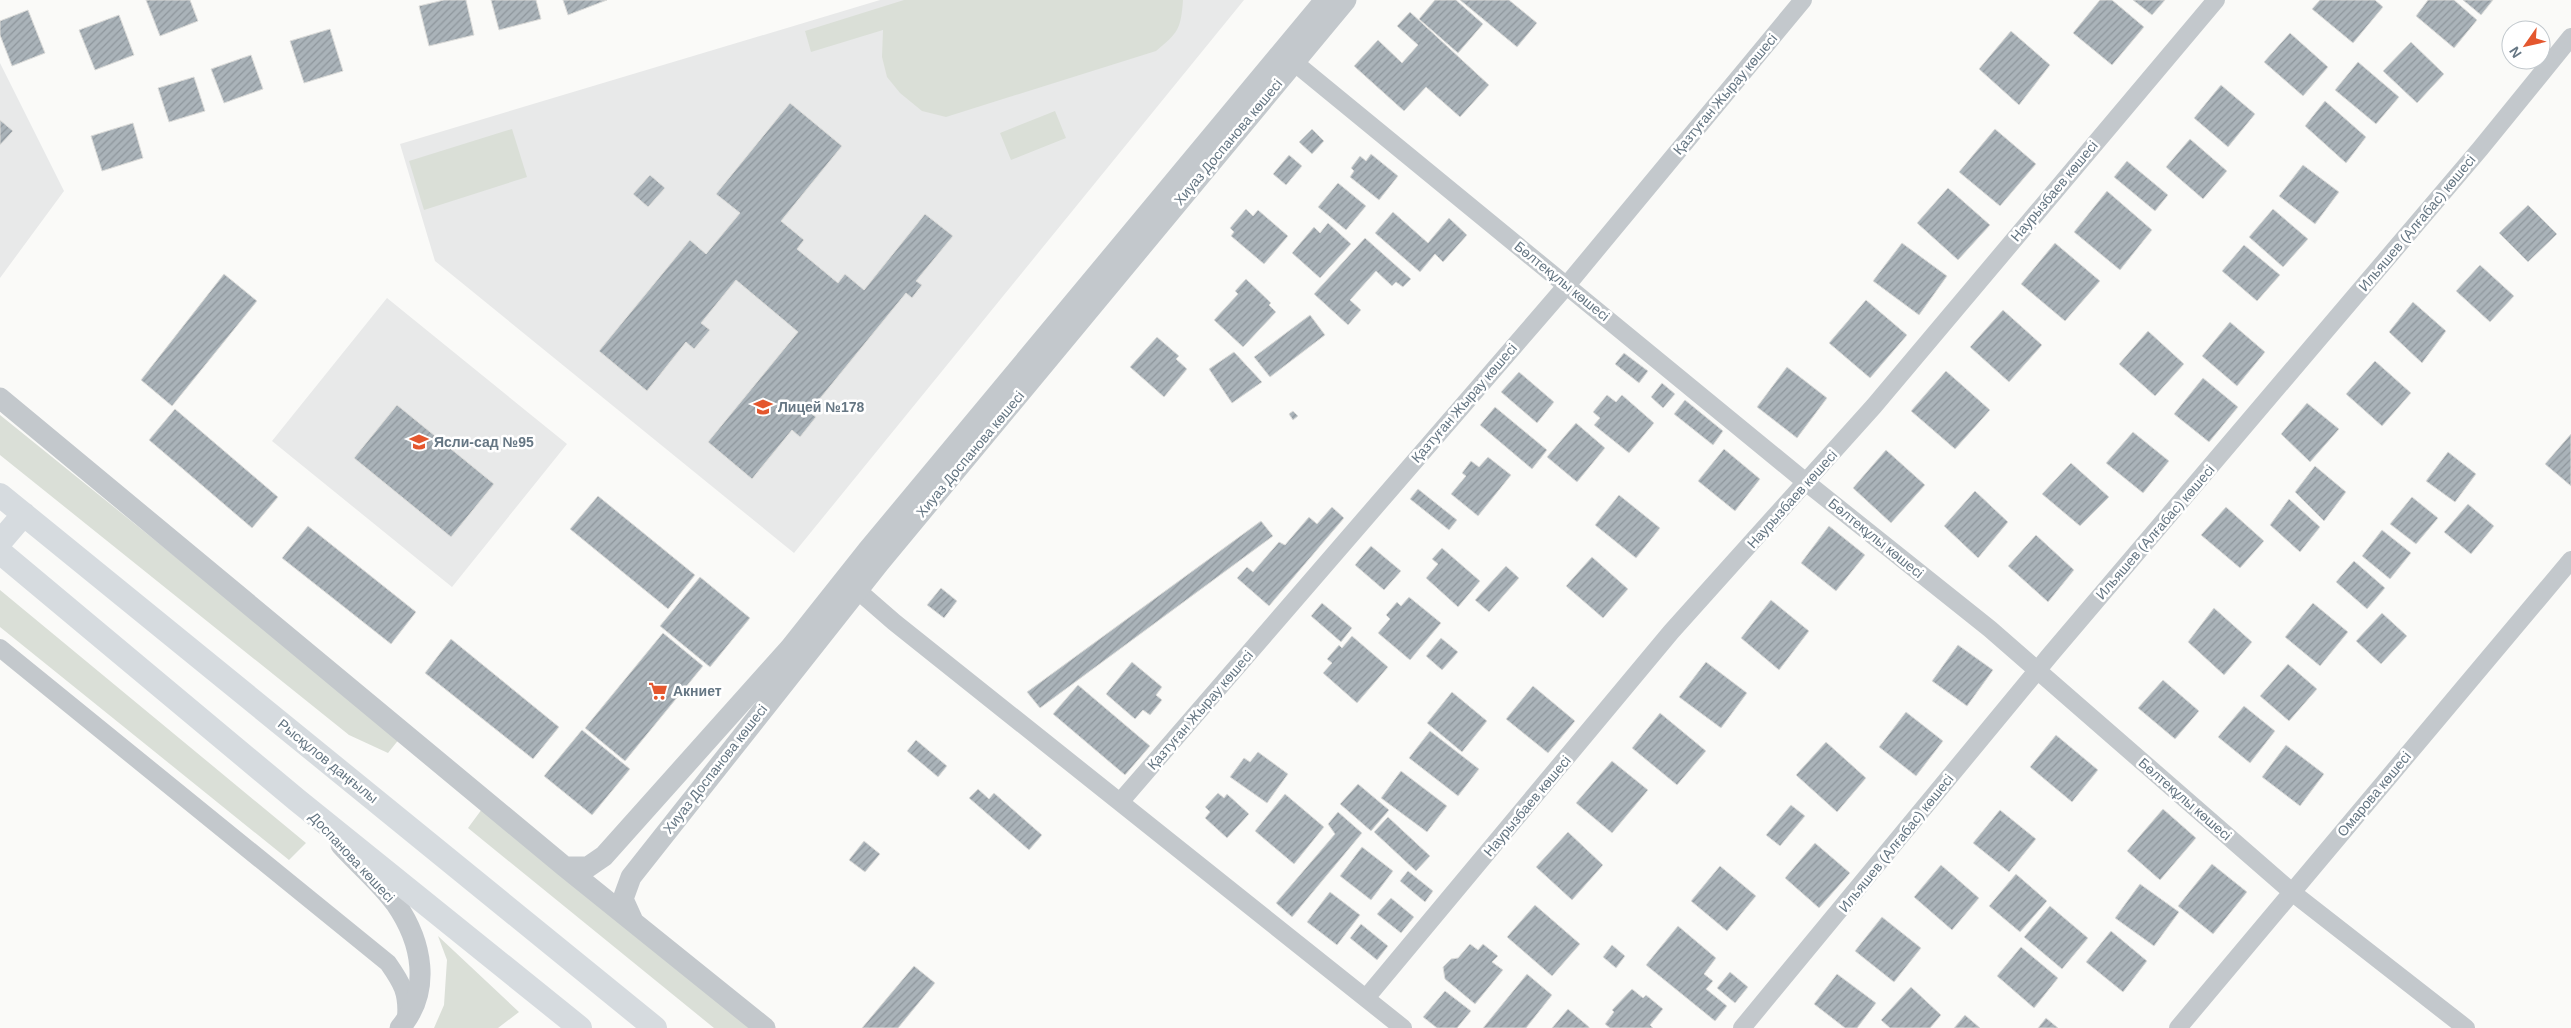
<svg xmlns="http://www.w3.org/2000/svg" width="2571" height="1028" font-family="Arial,sans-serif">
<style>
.built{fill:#e8e9e9}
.green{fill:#dadfd7}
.building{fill:url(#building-hatch);stroke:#dcdcda}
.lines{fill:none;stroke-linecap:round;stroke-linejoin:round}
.minor{stroke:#c3c8cc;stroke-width:18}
.tertiary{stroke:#c3c8cc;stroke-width:21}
.secondary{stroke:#d6dbdf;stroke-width:24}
.labels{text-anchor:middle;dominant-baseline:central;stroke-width:5;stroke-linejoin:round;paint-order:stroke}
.street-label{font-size:14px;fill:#657683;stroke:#fff}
.poi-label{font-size:14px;font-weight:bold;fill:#657683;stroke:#fff;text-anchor:start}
</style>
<defs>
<pattern id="building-hatch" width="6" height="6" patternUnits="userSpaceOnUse" patternTransform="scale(1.25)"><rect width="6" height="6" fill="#aab3b9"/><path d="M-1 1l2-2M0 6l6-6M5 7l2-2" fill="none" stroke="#8e969c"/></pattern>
</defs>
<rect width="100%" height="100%" fill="#fafaf8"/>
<path class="built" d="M880,0H1244L794,553L435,261L400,144Z
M0,63L64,191L0,278Z
M387,298L567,444L452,587L272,441Z"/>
<path class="green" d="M904,0H1183C1181,29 1178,33 1156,51L946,117L922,111L900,93L887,77L882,57L883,30L811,52L805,31Z
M1055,111L1066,138L1011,160L1000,133Z
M512,129L527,177L424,210L409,161Z
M0,415L400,738L388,753L349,735L0,455Z
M0,590L306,843L289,860L0,627Z
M482,809L752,1028H714L468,828Z
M438,936L519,1012L498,1028H434L444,1005L447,960Z"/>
<path class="building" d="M146,0H190L198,21L160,36Z
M444,0H466L474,35L429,46L419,6Z
M491,0H536L541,19L499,30Z
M563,0H607L568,15Z
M1435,0H1456L1483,24L1458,53L1419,19Z
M1460,0H1509L1537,23L1517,47Z
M2100,0H2112L2144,27L2112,65L2073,33Z
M2133,0H2165L2152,15Z
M2320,0H2375L2383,7L2353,43L2312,9Z
M2428,0H2454L2477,20L2454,48L2416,16Z
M2463,0H2493L2481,15Z
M28,10L45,53L12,66L0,35V21Z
M1410,12L1489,85L1460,117L1426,87L1404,111L1354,66L1378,40L1402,63L1418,45L1397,26Z
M119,15L134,55L95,70L79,30Z
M330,29L343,71L304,83L290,41Z
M2011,31L2050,65L2019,105L1979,69Z
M2290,33L2328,67L2303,96L2264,62Z
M2411,42L2444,74L2417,103L2383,71Z
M251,55L263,89L224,103L211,69Z
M2358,62L2399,97L2376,124L2335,90Z
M194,77L205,111L169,122L158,88Z
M2221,85L2255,114L2228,147L2194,118Z
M2325,101L2366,137L2346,163L2305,126Z
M790,103L842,146L781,221L804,240L797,249L838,283L845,274L864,290L925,214L953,236L916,281L922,285L912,298L906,293L809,412L816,417L800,437L792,430L752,479L708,442L798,332L736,280L701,323L710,330L694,349L686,342L647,391L599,351L690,240L706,254L740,213L716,194Z
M0,120L13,131L0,145Z
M133,123L143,158L102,171L91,136Z
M1312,129L1324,141L1312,154L1299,142Z
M1995,129L2036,164L2000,206L1959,172Z
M2190,139L2227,171L2203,199L2166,167Z
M1371,154L1398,176L1379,200L1350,177L1354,171L1351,168L1360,156L1366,161Z
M1289,155L1302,166L1286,185L1273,174Z
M2127,161L2168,195L2155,211L2114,177Z
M2303,165L2339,192L2315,224L2279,196Z
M650,175L665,188L648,207L633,194Z
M1338,183L1366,206L1346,230L1318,207Z
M1948,188L1990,225L1958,260L1917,223Z
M2107,191L2152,230L2120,270L2074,232Z
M2528,205L2557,234L2528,262L2499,233Z
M1246,209L1253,216L1258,210L1288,236L1264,264L1231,236L1234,232L1230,228Z
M2273,209L2308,239L2283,267L2249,237Z
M1393,212L1428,243L1449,218L1467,235L1443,262L1435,254L1420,272L1375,233Z
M1328,223L1351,244L1320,278L1292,253L1314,227L1320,233Z
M1365,238L1411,279L1403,287L1396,282L1392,286L1376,271L1350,300L1361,310L1348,325L1314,294Z
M1902,243L1947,276L1919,315L1873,281Z
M2055,243L2100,281L2065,321L2021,284Z
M2244,245L2280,275L2257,301L2222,271Z
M2480,265L2514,296L2490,322L2456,291Z
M224,274L257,301L172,406L141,380Z
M1246,279L1271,303L1269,305L1276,312L1243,347L1214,320L1238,294L1235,291Z
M1866,300L1907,335L1870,378L1829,343Z
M2413,302L2446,331L2422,363L2389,332Z
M2003,310L2042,345L2009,382L1970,347Z
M1310,315L1325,335L1270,377L1254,357Z
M2230,322L2265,352L2237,386L2202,356Z
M2148,331L2184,364L2155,396L2119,364Z
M1157,337L1179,356L1176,359L1187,369L1164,397L1130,367Z
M1234,352L1262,382L1232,403L1209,369Z
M1624,353L1648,371L1639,383L1615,364Z
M2375,361L2411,393L2382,426L2346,394Z
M1787,367L1827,398L1797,438L1757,407Z
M1946,371L1990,410L1955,449L1911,411Z
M1519,372L1554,402L1537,423L1501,392Z
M2203,378L2238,407L2209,442L2174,414Z
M1662,383L1675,394L1663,408L1651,397Z
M1607,395L1616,402L1622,395L1654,423L1629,453L1594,425L1600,418L1593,412Z
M1685,400L1723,431L1713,445L1674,414Z
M2307,403L2339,429L2310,462L2281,434Z
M397,405L494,484L451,537L354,458Z
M1495,407L1547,450L1532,469L1480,425Z
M175,409L278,497L252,528L149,440Z
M1293,411L1298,416L1293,420L1289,414Z
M1576,423L1605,448L1577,482L1547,457Z
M2133,432L2169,461L2143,493L2106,463Z
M2571,434V486L2545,464Z
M1724,449L1760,479L1735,511L1698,481Z
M1886,450L1925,485L1891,523L1853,488Z
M2448,452L2476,474L2455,502L2426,481Z
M1488,457L1511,475L1478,516L1451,494L1466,476L1462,473L1471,461L1479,467Z
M2071,463L2109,497L2080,526L2042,494Z
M2315,466L2346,492L2324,521L2295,492Z
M1418,489L1457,520L1449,530L1410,499Z
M1975,491L2008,522L1978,558L1944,526Z
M1619,495L1660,528L1636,558L1595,525Z
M598,496L695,575L668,609L570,529Z
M2412,497L2438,518L2416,544L2390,524Z
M2289,499L2320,527L2300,552L2270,525Z
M2468,504L2494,526L2471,554L2444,532Z
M1332,507L1344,518L1269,606L1237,578L1247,567L1253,572L1279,542L1285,545L1309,517L1317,524Z
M2226,507L2264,541L2240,568L2201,535Z
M1261,521L1273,536L1040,708L1027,692Z
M308,526L416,612L391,644L282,558Z
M1829,526L1865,555L1836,591L1801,563Z
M2382,530L2411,553L2390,579L2362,556Z
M2036,535L2074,570L2048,602L2008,566Z
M1371,546L1401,571L1384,590L1355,565Z
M1442,548L1480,581L1458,607L1426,578L1438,564L1432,559Z
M1592,557L1628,589L1603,618L1566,586Z
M2354,561L2385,588L2367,609L2336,582Z
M1506,566L1519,578L1489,612L1475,600Z
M700,577L750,618L710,667L660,626Z
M941,588L957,601L944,618L927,605Z
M1409,597L1441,623L1410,660L1378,633L1390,619L1386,615L1397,602L1401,606Z
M1771,600L1809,631L1779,670L1741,638Z
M1322,603L1352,628L1341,642L1311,616Z
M2313,603L2348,632L2320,666L2285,637Z
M2214,608L2252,642L2224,675L2188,642Z
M2382,613L2407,636L2381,664L2356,641Z
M663,633L703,666L625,761L585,728Z
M1352,636L1388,667L1357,703L1323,673L1332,663L1327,659L1339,645L1342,648Z
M1441,638L1458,652L1442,670L1426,656Z
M451,639L559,727L533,759L425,673Z
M1958,645L1993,670L1967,706L1932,681Z
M1132,662L1162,687L1156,695L1162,700L1150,715L1143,710L1135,719L1106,694Z
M1706,662L1747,693L1721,728L1679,697Z
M2288,664L2317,689L2289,721L2260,696Z
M2163,680L2199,711L2175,739L2138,708Z
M1078,685L1150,746L1125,775L1053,714Z
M1533,686L1575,721L1548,753L1506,719Z
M1452,692L1487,721L1462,752L1427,723Z
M2244,706L2275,731L2250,763L2218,737Z
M1906,712L1943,741L1916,776L1879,747Z
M1660,713L1706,751L1677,785L1632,748Z
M582,730L630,769L592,815L544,776Z
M1430,731L1479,769L1458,796L1409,758Z
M2056,735L2098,770L2072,802L2030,767Z
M916,740L947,766L938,777L907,751Z
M1826,742L1866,778L1837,812L1796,775Z
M2286,745L2324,774L2300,806L2262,777Z
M1258,752L1288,774L1267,803L1230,777L1244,758L1250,762Z
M1612,761L1648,790L1612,833L1576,803Z
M1401,771L1447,806L1427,832L1381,798Z
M1358,784L1389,810L1371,831L1340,804Z
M978,789L989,799L994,793L1042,835L1029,850L969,798Z
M1218,793L1224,798L1227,794L1249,814L1227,838L1205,818L1210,812L1205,807Z
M1285,794L1324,827L1294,864L1255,831Z
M1791,805L1805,816L1780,846L1766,835Z
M2163,809L2196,838L2160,880L2127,851Z
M2000,810L2036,839L2009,872L1973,843Z
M1338,812L1362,833L1292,917L1276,903L1335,834L1328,824Z
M1388,817L1430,856L1416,871L1374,832Z
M1568,832L1603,865L1572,900L1536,867Z
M864,841L880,854L865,872L849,860Z
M1815,843L1850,873L1819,908L1785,878Z
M1362,847L1393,871L1371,900L1340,876Z
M2212,864L2247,892L2213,934L2178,906Z
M1941,865L1979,898L1952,930L1914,897Z
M1720,866L1756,896L1727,931L1691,901Z
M1408,871L1433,891L1425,902L1400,881Z
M2016,874L2047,901L2020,932L1989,906Z
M2140,884L2179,912L2154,946L2115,918Z
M1330,892L1360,915L1337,945L1307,922Z
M1391,898L1414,917L1401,933L1377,914Z
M1535,905L1580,944L1552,976L1507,937Z
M2050,906L2088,938L2062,969L2024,937Z
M1882,917L1921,948L1894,982L1855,951Z
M1361,924L1388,946L1377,960L1350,938Z
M1678,926L1716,958L1704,974L1713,981L1706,989L1727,1006L1715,1021L1646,965Z
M2111,931L2147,961L2123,992L2086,962Z
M1470,944L1478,950L1483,944L1498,956L1492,962L1503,970L1475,1004L1445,979L1443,967L1451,959L1458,958Z
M1612,945L1625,956L1616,968L1603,957Z
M2021,947L2058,978L2034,1008L1997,976Z
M914,966L935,983L898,1028H862Z
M1730,972L1748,987L1735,1003L1717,988Z
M1527,974L1552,995L1526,1028H1483Z
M1837,974L1876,1003L1857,1028H1845L1814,1004Z
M1911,987L1941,1015L1930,1028H1890L1881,1020Z
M1632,989L1643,998L1646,995L1663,1009L1650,1025L1653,1028H1610L1605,1024L1614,1012L1612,1010Z
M1445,991L1471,1011L1457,1028H1437L1423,1017Z
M1568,1009L1589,1027V1028H1552Z
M1965,1015L1980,1028H1954Z
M2046,1018L2058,1028H2038Z"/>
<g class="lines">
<path class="minor" d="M1284,54L1807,483L1990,629L2293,893L2466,1028
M848,582L894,622L1403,1028
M0,648L388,963C402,983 408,993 406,1018
M1120,802L1567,285L1803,0
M1366,998L1671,632L1874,406L2216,0
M1742,1028L2050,655L2480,149L2571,37
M2178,1028L2571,560"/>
<path class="tertiary" d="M0,398L565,867L765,1028
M341,845C358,864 381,883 396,904C422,942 432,990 400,1028
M565,867H588L604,856L790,648L867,551L1325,0
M633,921L623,899L631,877L880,562L1346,0"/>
<path class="secondary" d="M0,495L655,1028
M0,542L24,514
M0,552L297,800L580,1028"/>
</g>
<defs>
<g id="school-bare" transform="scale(1.5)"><path d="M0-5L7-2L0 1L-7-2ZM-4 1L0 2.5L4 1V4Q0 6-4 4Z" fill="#e4572e" stroke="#fff" stroke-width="2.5" paint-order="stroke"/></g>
<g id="supermarket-bare" transform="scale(1.5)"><path d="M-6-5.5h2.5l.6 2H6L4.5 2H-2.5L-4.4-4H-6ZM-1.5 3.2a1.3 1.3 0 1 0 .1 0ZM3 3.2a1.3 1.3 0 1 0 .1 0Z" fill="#e4572e" stroke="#fff" stroke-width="2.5" paint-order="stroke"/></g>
</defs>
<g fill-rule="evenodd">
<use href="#school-bare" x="763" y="407"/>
<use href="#school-bare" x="419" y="442"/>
<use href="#supermarket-bare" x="658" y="691"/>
</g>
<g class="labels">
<g class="street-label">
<text transform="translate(1725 94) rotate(-50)">Қазтуған Жырау көшесі</text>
<text transform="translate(1228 142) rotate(-50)">Хиуаз Доспанова көшесі</text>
<text transform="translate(2054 191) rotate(-50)">Наурызбаев көшесі</text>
<text transform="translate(2417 223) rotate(-50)">Ильяшев (Алғабас) көшесі</text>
<text transform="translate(1562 281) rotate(39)">Бөлтекұлы көшесі</text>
<text transform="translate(1464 403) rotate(-49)">Қазтуған Жырау көшесі</text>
<text transform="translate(970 454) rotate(-50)">Хиуаз Доспанова көшесі</text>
<text transform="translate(1792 499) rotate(-48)">Наурызбаев көшесі</text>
<text transform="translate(2155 532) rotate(-49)">Ильяшев (Алғабас) көшесі</text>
<text transform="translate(1876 538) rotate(39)">Бөлтекұлы көшесі</text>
<text transform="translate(1200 710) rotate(-49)">Қазтуған Жырау көшесі</text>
<text transform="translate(328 761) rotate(39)">Рысқұлов даңғылы</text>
<text transform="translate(715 769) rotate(-52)">Хиуаз Доспанова көшесі</text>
<text transform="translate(2374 794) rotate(-50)">Омарова көшесі</text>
<text transform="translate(2185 799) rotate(41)">Бөлтекұлы көшесі</text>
<text transform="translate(1527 806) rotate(-50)">Наурызбаев көшесі</text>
<text transform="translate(1896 843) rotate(-51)">Ильяшев (Алғабас) көшесі</text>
<text transform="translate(352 857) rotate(47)">Доспанова көшесі</text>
</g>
<g class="poi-label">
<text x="778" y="407">Лицей №178</text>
<text x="434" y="442">Ясли-сад №95</text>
<text x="673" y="691">Акниет</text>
</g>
</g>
<g transform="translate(2526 45) rotate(236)"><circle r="24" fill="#ffffff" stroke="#c1c8cd"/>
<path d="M0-4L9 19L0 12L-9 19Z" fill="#e4572e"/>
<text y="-8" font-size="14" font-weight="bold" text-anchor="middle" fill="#657683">N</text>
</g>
</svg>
